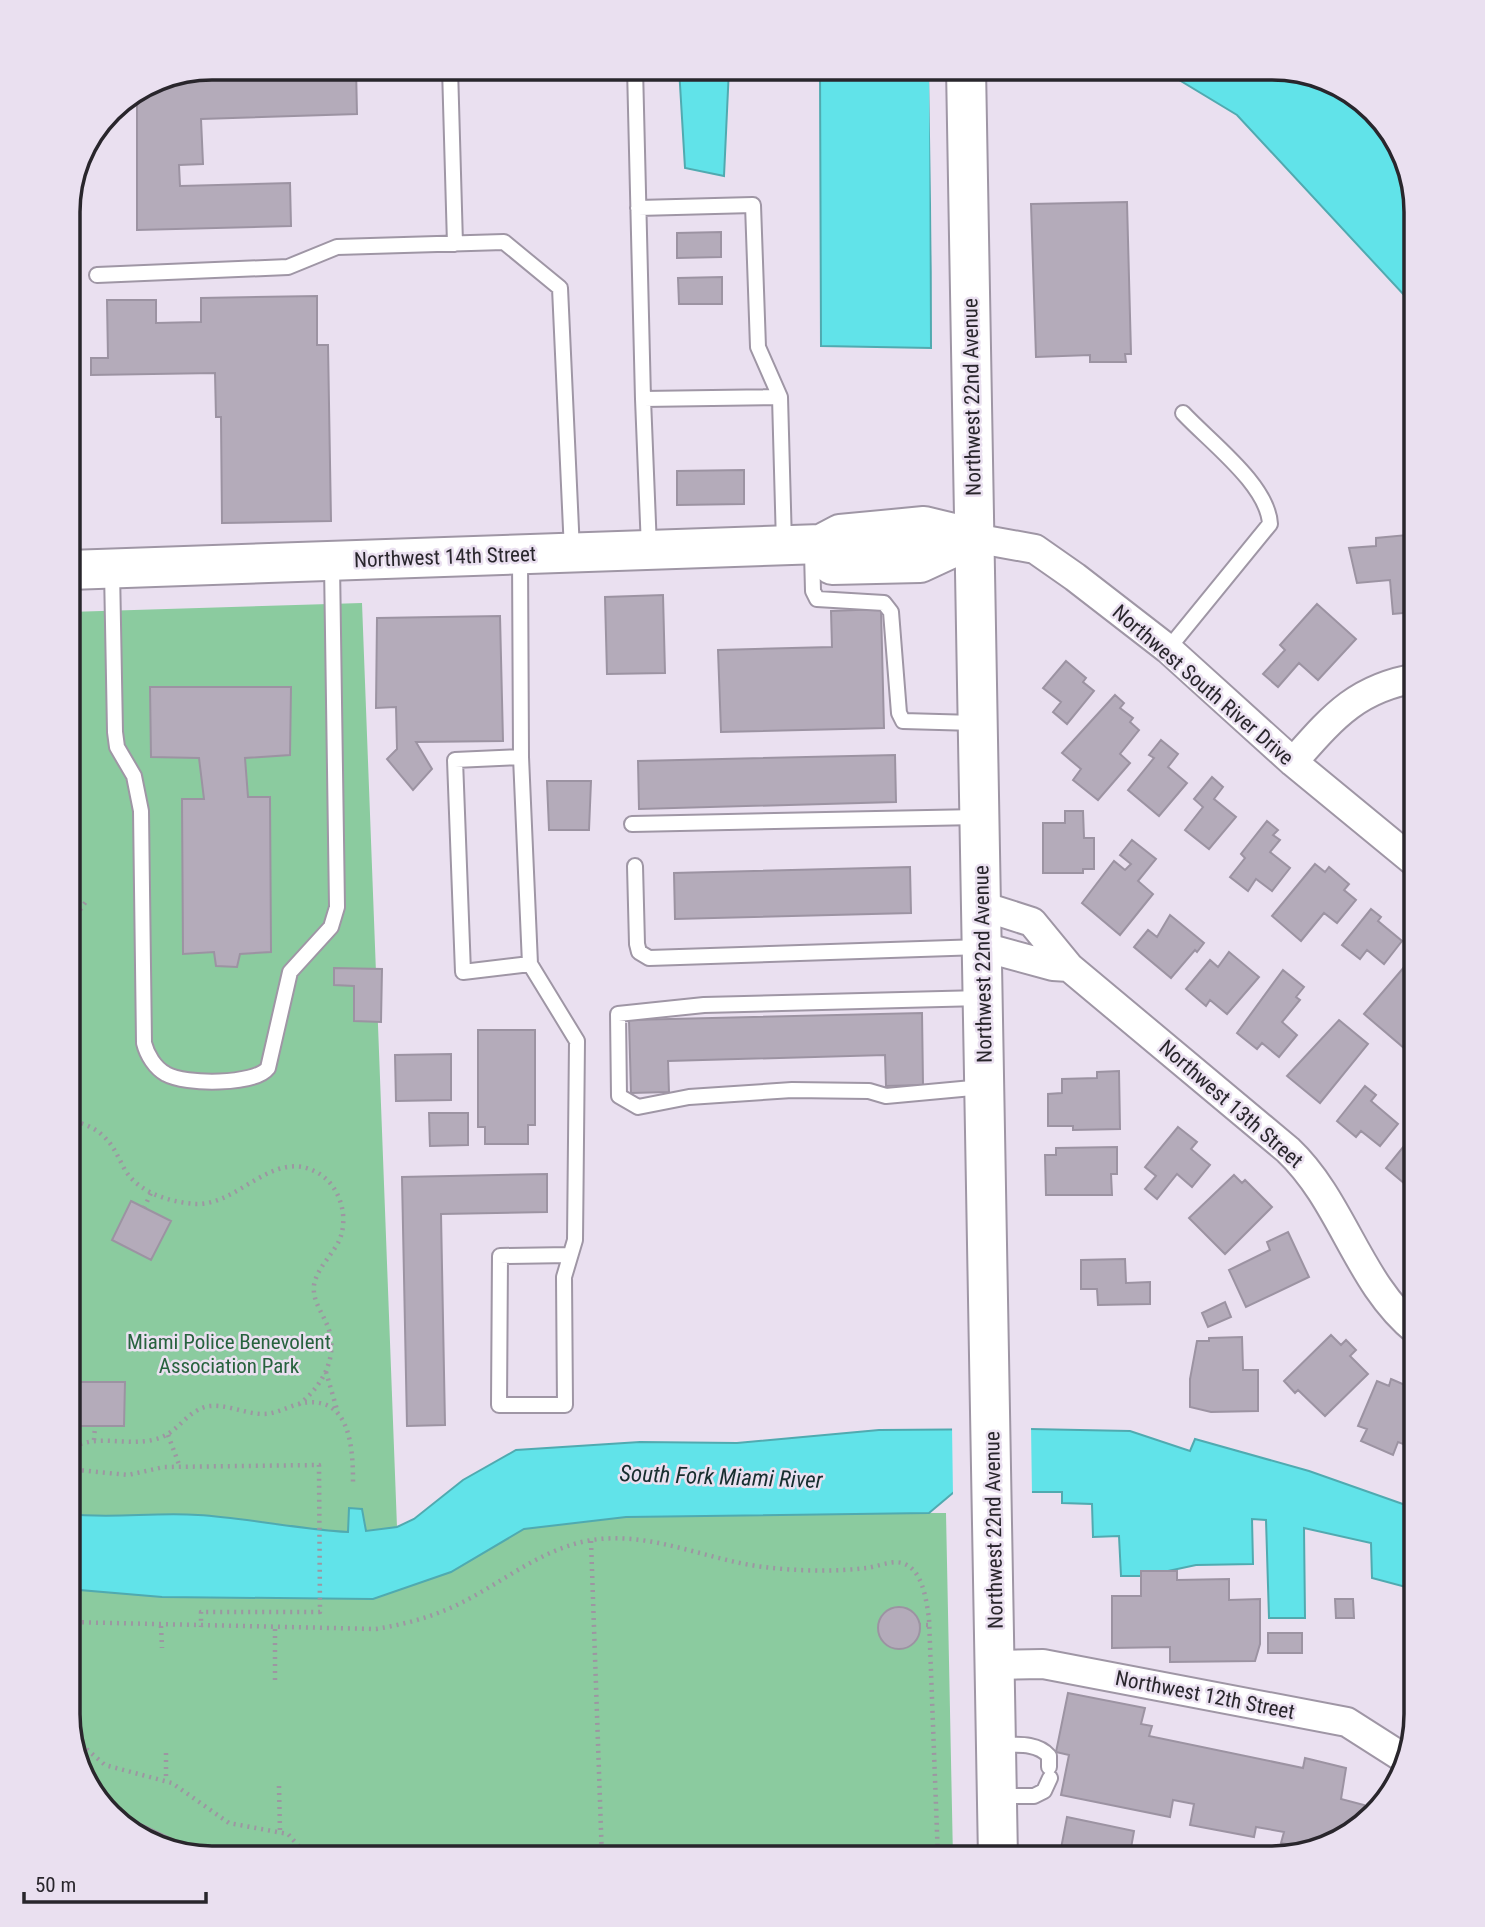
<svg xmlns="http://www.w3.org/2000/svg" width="1485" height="1927" font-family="'Roboto Condensed',sans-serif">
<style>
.green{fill:#8bcb9f}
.water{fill:#61e3e9;stroke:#50aab0;stroke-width:2}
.pier{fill:#eae0f0}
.building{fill:#b4abba;stroke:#9c93a2;stroke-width:2}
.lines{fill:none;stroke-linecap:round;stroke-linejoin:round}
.lane-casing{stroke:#9f96a5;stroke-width:18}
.street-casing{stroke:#9f96a5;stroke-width:32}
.secondary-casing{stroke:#9f96a5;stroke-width:42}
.path{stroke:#9d96a2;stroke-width:4.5;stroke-dasharray:2 5;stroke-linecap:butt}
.lane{stroke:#fff;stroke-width:14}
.street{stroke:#fff;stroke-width:28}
.secondary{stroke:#fff;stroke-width:38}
.labels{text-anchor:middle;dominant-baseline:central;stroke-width:5;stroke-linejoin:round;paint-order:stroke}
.street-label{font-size:21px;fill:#29262c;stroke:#eae0f0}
.park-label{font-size:21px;fill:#27623e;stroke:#eae0f0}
.water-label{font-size:23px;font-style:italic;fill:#172e2f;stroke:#eae0f0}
.rim{fill:none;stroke:#29262c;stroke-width:3.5}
</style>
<rect width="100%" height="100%" fill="#eae0f0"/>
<path class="green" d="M362,603L397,1527L366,1531L362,1510L349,1508L348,1532C297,1529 249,1518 198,1515C155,1512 112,1519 68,1514L69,612Z
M752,1513H946L953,1859H212L141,1840L92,1794L68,1714V1589L162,1597L451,1572L524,1529L626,1517Z"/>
<path class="water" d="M679,68H729L724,176L685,168Z
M820,68H930L931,348L821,346Z
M1161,69H1281L1345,88L1393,133L1417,213V309L1237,115Z
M1030,1429L1130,1431L1190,1451L1195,1439L1309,1471L1417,1509V1590L1372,1578L1371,1543L1304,1528L1305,1618H1269L1266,1520L1252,1519L1253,1564L1196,1565L1168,1571H1141V1576H1121L1119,1536L1093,1537L1092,1504L1062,1503V1492H954L929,1513L626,1517L524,1529L451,1572L373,1599L162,1597L68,1589V1514C111,1519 154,1512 198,1515C248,1518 297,1529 348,1532L349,1508L362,1509L366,1531L397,1527L414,1519L463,1480L516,1450L640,1442L737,1443L879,1430Z"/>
<path class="pier" d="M929,68H933L935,340H933Z
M952,1426H1031L1032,1496L953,1497Z"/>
<path class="building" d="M213,68H356L357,114L201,119L203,164L179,165L180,186L290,183L291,226L137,230V92L158,79Z
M1127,202L1131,354H1125L1126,362H1090V355L1036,357L1031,204Z
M721,232V257L677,258V233Z
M722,277V304H679L678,278Z
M317,296V345H328L331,521L222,523L221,417H216L215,373L91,375V358H108L107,300H156V323L201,322V298Z
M744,470V504L677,505V471Z
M1407,535L1414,612L1393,614L1390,580L1357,583L1349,548L1376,546V538Z
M663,595L665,673L607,674L605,597Z
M1317,604L1356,639L1318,680L1299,663L1278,687L1263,674L1285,650L1280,645Z
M881,609L884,728L721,732L718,650L832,647L831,611Z
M500,616L503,741L416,742L432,769L413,790L387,759L397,749L396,707L376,708L377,618Z
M1066,661L1086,678L1083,682L1094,691L1067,724L1053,712L1061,702L1043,688Z
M150,687H291L290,755L245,758L248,797H270L271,952L240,954L237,967L216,966L214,952L183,954L182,799H204L199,758L151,757Z
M1115,695L1124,703L1120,708L1133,718L1130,722L1139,730L1120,754L1130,763L1098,800L1073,780L1081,769L1062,753Z
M1161,740L1178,754L1168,767L1187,783L1159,816L1128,790L1154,758L1149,755Z
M895,755L896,802L639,809L638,761Z
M1212,777L1223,787L1214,799L1236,817L1209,849L1185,830L1203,807L1194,799Z
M547,781H591L589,830H549Z
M1065,811H1083L1084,838H1094V869H1083V873H1043V823H1065Z
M1267,821L1278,830L1273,835L1280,840L1270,852L1290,868L1272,891L1256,879L1248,891L1230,877L1245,858L1241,854Z
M1132,840L1156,859L1138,881L1153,894L1120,935L1082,903L1114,861L1125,870L1131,864L1120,855Z
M1315,864L1325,872L1329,867L1349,884L1344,890L1356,900L1337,923L1324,913L1301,941L1272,916Z
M910,867L911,913L675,919L674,873Z
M1371,909L1381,917L1378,921L1402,941L1384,964L1367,950L1360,959L1342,945Z
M1170,915L1204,943L1197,952L1195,950L1171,978L1134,947L1148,930L1157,937Z
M1229,952L1259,977L1227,1014L1210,1000L1206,1006L1186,989L1210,960L1218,967Z
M1417,952V1034L1404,1048L1364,1014Z
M334,968L382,969L381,1022L354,1021V986L334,985Z
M1283,970L1304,987L1296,997L1300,1000L1282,1022L1297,1035L1279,1057L1262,1043L1257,1049L1237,1033Z
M922,1013L923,1085L886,1086L885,1055L668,1061L669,1092L631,1093L629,1020Z
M1339,1020L1368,1044L1320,1103L1287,1076Z
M478,1030H535V1125H528V1144H485V1127H478Z
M451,1054V1100L396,1101L395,1055Z
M1119,1071L1120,1129L1073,1130V1126H1048V1094L1062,1093V1079L1097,1078V1072Z
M1365,1086L1376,1095L1371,1101L1398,1124L1380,1146L1361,1131L1356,1137L1337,1121Z
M429,1113H468V1145L430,1146Z
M1178,1127L1197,1142L1191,1149L1210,1165L1192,1187L1177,1174L1157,1199L1145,1189L1156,1176L1145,1167Z
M1404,1146L1412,1153L1417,1148V1185L1409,1178L1405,1184L1386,1168Z
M1117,1147V1174H1111L1112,1195H1046L1045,1155H1056V1148Z
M547,1174V1212L441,1214L445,1425L407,1426L402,1177Z
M1234,1175L1242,1183L1245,1180L1272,1207L1225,1254L1189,1218Z
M131,1201L171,1221L151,1260L112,1240Z
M1288,1232L1309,1277L1246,1307L1229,1270L1270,1250L1267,1242Z
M1125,1259L1126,1283L1150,1282V1304L1098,1305L1097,1289H1081V1260Z
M1225,1302L1231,1317L1208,1327L1202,1313Z
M1331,1335L1341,1345L1346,1340L1356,1350L1350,1356L1368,1374L1325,1416L1298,1390L1295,1393L1284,1381Z
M1242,1337L1243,1370H1258V1411L1211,1412L1190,1407V1379L1197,1341H1209V1338Z
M1391,1379L1412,1388L1409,1394L1417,1397V1419L1406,1445L1398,1442L1393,1455L1361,1441L1367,1429L1358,1426L1377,1381L1389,1386Z
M78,1382H125L124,1426H78Z
M1417,1445V1468L1409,1465Z
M1141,1571H1177V1580L1229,1579V1600L1260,1599V1644L1255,1661L1170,1662V1647L1112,1648V1596H1141Z
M1335,1599H1353L1354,1618H1336Z
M878 1628a21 21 0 1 1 42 0a21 21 0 1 1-42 0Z
M1268,1633H1302V1653H1268Z
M1068,1693L1145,1708L1141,1724L1152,1726L1149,1736L1303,1768L1305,1758L1346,1768L1341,1799L1364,1805V1810L1374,1812L1352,1835L1308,1848L1281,1843L1284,1832L1256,1827L1254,1837L1190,1825L1194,1804L1173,1800L1170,1817L1061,1795L1069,1755L1056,1752Z
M1067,1817L1134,1831L1129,1859H1059Z"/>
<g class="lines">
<g class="lane-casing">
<path id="lane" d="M450,68L455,244
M635,68L643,399L780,397
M638,208L753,205L758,347L780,397L784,544
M97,275L288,267L337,247L504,242L560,288L572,551
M643,399L649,548
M812,552L813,591L817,599L884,603L891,612L899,713L903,721L975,723
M520,555L521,757L530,964L577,1041L575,1240L564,1277L565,1405H499L500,1256L570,1255
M112,570L115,732L117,747L134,776L141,811L144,1043C147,1055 155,1068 166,1074C185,1085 255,1085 268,1068L290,972L331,927L337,907L332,564
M1168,649L1270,524C1268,485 1210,442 1183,413
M521,757L455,760L463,972L530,964
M632,824L978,817
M635,866L637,944L639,952L649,958L981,947
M982,998L704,1005L618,1014L619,1096L638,1107L689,1097L792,1090L869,1091L886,1096L983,1087
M998,1745C1016,1745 1037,1742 1049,1756V1767
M998,1796H1034L1044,1791L1050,1778
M128,1827L170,1847"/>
</g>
<g class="street-casing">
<path id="street" d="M974,538L1035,549L1075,577L1168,649L1293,762L1417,864
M1293,762C1332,718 1356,688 1417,678
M982,906L1032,922L1069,967
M983,947L1053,966L1069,967L1288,1150C1343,1202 1358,1284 1417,1331
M996,1665L1043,1664L1347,1722L1405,1759"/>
</g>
<g class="secondary-casing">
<path id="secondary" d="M966,68L998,1859
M821,544L832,565L920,563L974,538
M69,570L821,544L840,534L924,526L974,538"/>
</g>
<path class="path" d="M68,927L87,900
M68,1119C80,1123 93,1126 102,1135C113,1144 118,1157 125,1170C139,1193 170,1202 195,1204C239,1206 273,1147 318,1173C341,1186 350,1220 338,1243C330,1257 317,1269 314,1285C312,1302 324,1314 329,1330C338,1358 321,1388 299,1404
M144,1208L151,1193
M326,1372L338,1413
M168,1435L180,1467
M94,1440L95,1426
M68,1451C94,1431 126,1448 156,1439C177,1434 185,1413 205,1407C222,1402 245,1414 263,1414C276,1414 287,1407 299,1404C350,1392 353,1447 353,1482
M68,1469L128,1475L164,1467L319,1465L320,1612H201V1627
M591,1541L602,1859
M68,1622L376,1629C400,1625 425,1619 448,1609C495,1589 534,1552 586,1541C648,1529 705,1560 764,1567C796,1571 834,1572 866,1568C877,1567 891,1560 902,1563C923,1569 926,1600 929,1618L938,1859
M919,1625H929
M161,1626L162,1648
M275,1629V1681
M76,1740L105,1765L172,1783L229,1823L288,1834L310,1859
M166,1753V1781
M279,1786L280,1832"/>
<use href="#lane" class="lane"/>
<use href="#street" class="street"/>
<use href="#secondary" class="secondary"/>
</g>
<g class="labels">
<g class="street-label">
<text transform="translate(972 397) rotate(-91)">Northwest 22nd Avenue</text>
<text transform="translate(445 557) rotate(-2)">Northwest 14th Street</text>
<text transform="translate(1203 685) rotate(41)">Northwest South River Drive</text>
<text transform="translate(983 964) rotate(-91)">Northwest 22nd Avenue</text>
<text transform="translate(1231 1104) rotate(41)">Northwest 13th Street</text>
<text transform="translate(994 1530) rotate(-91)">Northwest 22nd Avenue</text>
<text transform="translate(1205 1695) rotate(11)">Northwest 12th Street</text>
</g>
<g class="park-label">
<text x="229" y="1342">Miami Police Benevolent<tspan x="229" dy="24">Association Park</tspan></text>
</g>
<g class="water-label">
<text transform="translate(721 1477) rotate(2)">South Fork Miami River</text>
</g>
</g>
<path d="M0 0H1485V1927H0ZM212 80H1272A132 132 0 0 1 1404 212V1714A132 132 0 0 1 1272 1846H212A132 132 0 0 1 80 1714V212A132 132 0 0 1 212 80Z" fill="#eae0f0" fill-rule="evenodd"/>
<path class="rim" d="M212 80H1272A132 132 0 0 1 1404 212V1714A132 132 0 0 1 1272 1846H212A132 132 0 0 1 80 1714V212A132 132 0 0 1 212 80Z"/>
<path d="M24 1892v10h182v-10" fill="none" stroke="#29262c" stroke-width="3.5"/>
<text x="35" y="1892" font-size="21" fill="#29262c" stroke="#eae0f0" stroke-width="5" paint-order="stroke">50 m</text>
</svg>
